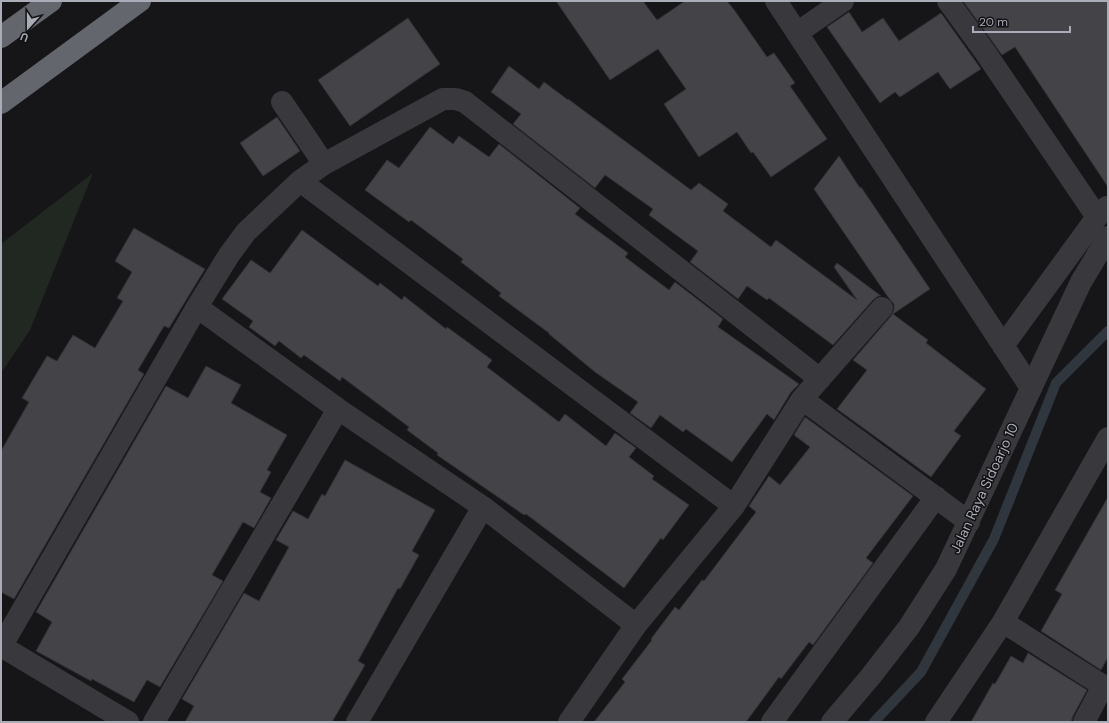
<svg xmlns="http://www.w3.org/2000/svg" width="1109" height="723" font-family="'DM Sans',sans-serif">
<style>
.green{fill:#212822}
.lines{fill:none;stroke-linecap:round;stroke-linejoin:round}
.stream{stroke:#30363d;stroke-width:10}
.building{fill:#444348;stroke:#313034}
.minor{stroke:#38383d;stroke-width:22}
.tertiary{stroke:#38383d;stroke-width:22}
.motorway{stroke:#64666d;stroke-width:22}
.labels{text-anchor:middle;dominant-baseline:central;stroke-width:3;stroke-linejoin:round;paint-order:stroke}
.street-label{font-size:14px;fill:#aaadb7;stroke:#111113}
</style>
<rect width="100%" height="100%" fill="#161618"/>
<path class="green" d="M93,173L30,330L1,373V244Z"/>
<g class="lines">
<path class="stream" d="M874,722L921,672L994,539L1056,383L1108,331"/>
</g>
<path class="building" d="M556,1H643L657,20L685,1H727L735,11L767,57L774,53L795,83L790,86L827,139L771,177L753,152L751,153L737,132L699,157L664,104L686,89L658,49L610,80Z
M963,1H1108V187L1015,47L1002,55Z
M849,12L862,32L883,18L899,41L941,13L981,69L950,89L938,72L900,97L895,92L880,103L827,27Z
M408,18L440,64L350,126L318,80Z
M509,66L539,89L544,82L568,100V99L691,190L699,183L728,204L723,211L771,247L776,240L857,300L834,267L837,263L881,296H878L873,300L833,345L769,298L767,300L747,286L738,299L690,262L698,251L649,215L653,209L605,175L595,188L513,124L521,114L491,92Z
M277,117L300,151L263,176L240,143Z
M430,127L453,144L459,136L489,157L499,144L580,208L575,214L628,253L625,257L669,290L675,282L723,319L718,327L799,384L791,392L774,420L767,414L732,462L686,429L683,432L660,415L651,428L630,413L638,402L595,372L549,334V333L499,296L501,293L461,262L463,259L411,220L409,222L365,190L387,160L399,168Z
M839,156L860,188L861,187L930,289L893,314L928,340L926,343L986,389L954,431L961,436L931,477L837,409L867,370L853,360L891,316L894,310V304L888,297L814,189Z
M134,228L205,269L169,328L164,326L138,370L144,374L14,599L1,592V451L29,402L22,398L47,356L57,361L73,335L95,348L123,301L117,298L132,272L115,261Z
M302,230L378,286L380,283L402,300L404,296L446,329L447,327L492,360L487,367L559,422L565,414L606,446L615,433L636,448L629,457L654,476L652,479L689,505L663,540L661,538L624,588L526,514L524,515L437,455L438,453L407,430L409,427L342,377L340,381L304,355L301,358L279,341L275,346L249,327L253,321L222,299L251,260L270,273Z
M206,366L241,385L231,403L287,435L267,470L271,472L260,492L271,498L254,528L243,522L212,575L223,581L160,687L147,680L134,702L92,679L91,681L36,651L52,622L36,612L166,386L188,398Z
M805,417L913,496L866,558L873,563L813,645L809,642L781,679L779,677L746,722H594L625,682L622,679L652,640L651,639L675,607L679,610L702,580L704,581L756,512L749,506L769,476L780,485L810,447L794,435Z
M345,460L435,510L412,551L419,555L400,589L398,588L358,661L365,665L332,722H185L194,706L182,699L244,593L259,601L289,547L276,540L293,511L308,519L322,494L325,496Z
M1108,497V657L1101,670L1041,631L1062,594L1055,590Z
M1028,653L1087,690L1073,716L1071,722H971L993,683L995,684L1011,656L1023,663Z"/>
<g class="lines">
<path class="minor" d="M776,1L1031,388
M948,1L985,52L1097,217
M797,33L843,1
M282,102L324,164
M300,181L734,506
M197,307L338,409L483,507L636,625
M1003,346L1097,217L1107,207
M802,399L969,522
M1003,622L1108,689
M1,646L128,722
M1,647L197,307L229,255L246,232L300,181L324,164L443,99H456L465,102L820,379
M154,722L338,409
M357,722L483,507
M569,722L636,625L734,506L802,399L882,308
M772,722L936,497
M936,722L1003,622L1108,438
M1084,722L1103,686"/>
<path class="tertiary" d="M832,722L871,676L909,627L946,569L1081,282L1108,237"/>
<path class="motorway" d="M1,37L51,1
M1,103L140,1"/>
</g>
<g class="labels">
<g class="street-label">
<text transform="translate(984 488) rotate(-65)">Jalan Raya Sidoarjo 10</text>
</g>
</g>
<rect width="1109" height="723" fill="none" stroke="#aaadb7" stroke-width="4"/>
<g transform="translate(28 28) rotate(201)" stroke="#111113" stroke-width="3" paint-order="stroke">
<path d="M0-3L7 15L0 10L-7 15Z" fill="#aaadb7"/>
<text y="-6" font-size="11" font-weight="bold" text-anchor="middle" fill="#aaadb7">U</text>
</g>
<path d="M973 26v6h97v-6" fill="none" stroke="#aaadb7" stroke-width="2"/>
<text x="979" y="26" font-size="12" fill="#aaadb7" stroke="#111113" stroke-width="3" paint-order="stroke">20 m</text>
</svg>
